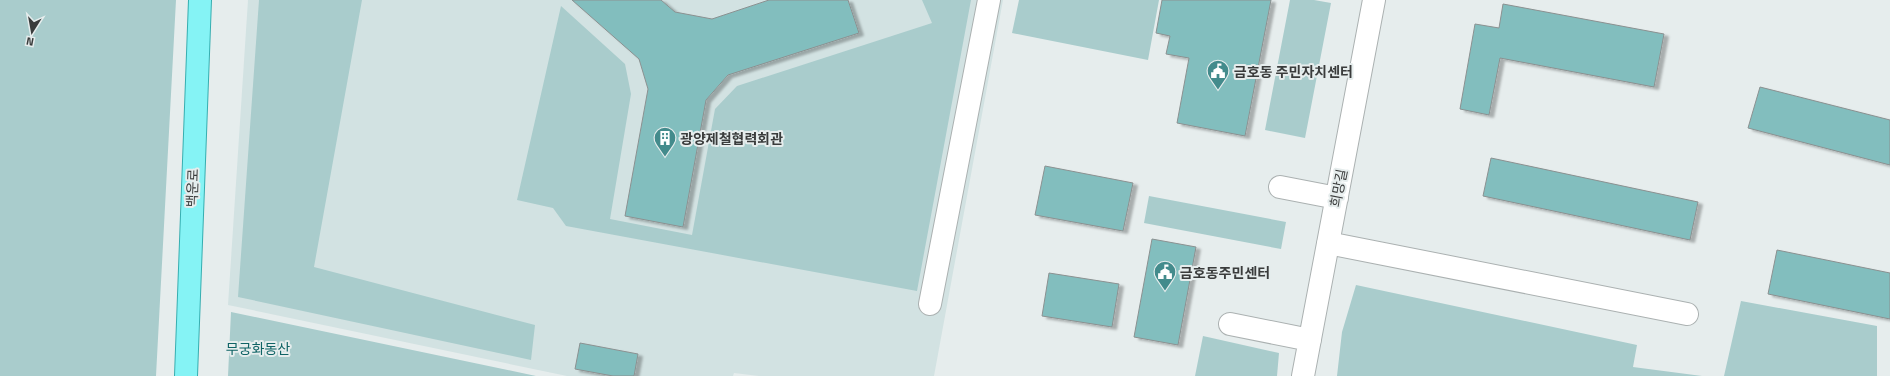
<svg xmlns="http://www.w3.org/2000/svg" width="1890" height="376" font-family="'Titillium Web','Noto Sans KR',sans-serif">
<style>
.built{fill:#d2e2e2}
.green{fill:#a9cccc}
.building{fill:#82bebe;stroke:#8b9191;filter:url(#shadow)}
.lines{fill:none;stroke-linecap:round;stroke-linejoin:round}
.minor-casing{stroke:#abb1b1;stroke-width:24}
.major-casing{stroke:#36aeb0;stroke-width:24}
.minor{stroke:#fff;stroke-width:22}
.major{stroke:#85f3f5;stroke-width:22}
.labels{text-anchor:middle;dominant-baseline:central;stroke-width:4;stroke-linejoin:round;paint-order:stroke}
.poi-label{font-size:14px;font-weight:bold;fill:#3a3c3c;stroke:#e6eded;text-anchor:start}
.street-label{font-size:14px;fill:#3a3c3c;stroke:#e6eded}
.park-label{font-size:14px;fill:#0f6365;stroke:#e6eded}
</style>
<defs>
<filter id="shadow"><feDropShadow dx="4.5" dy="2.5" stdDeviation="1" flood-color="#0004"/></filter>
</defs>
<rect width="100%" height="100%" fill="#e6eded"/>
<path class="built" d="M248,0H1003L934,376H759L734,373L733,376H567L228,305Z"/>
<path class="green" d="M0,0H176L156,376H0Z
M259,0H362L314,267L535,325L531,360L238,297Z
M922,0H971L917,291L566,226L553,208L517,200L561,6L625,64L631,94L610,219L692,235L715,109L737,86L932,23Z
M1019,0H1159L1148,60L1012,33Z
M1290,0H1314L1331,3L1305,138L1265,130Z
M1149,196L1286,222L1281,249L1144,223Z
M1356,285L1637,345L1633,367L1702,376H1337L1342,332Z
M1741,301L1877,326V376H1724Z
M231,312L536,376H228Z
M1203,336L1279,353L1277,376H1195Z"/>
<path class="building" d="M572,0H661L675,12L712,19L769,0H848L859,33L728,75L706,100L683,227L625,216L648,89L639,59Z
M1162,0H1271L1245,136L1177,123L1189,58L1166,54L1170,36L1156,33Z
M1503,4L1664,34L1654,87L1500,58L1489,115L1460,109L1475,24L1499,28Z
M1760,87L1890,120V165L1748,128Z
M1491,158L1698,202L1690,240L1483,196Z
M1045,166L1133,183L1123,231L1035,215Z
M1152,239L1196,247L1178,345L1134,337Z
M1777,250L1890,273V319L1768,294Z
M1049,273L1119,284L1112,327L1042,316Z
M580,343L638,354L634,376H613L575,369Z"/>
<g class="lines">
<g class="minor-casing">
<path id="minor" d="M1280,187L1337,198
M1328,243L1687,314
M930,304L989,0
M1230,324L1310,340
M1303,376L1374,0"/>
</g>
<g class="major-casing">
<path id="major" d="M186,376L200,0"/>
</g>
<use href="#minor" class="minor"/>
<use href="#major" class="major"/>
</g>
<defs>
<g id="civic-pin" transform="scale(1.15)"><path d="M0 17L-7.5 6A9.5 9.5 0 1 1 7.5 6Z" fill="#438b8c" stroke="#e6eded"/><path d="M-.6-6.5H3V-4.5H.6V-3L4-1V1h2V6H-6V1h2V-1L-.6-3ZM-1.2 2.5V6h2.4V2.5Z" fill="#fff"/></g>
<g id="building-pin" transform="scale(1.15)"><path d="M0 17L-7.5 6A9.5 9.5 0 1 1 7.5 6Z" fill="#438b8c" stroke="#e6eded"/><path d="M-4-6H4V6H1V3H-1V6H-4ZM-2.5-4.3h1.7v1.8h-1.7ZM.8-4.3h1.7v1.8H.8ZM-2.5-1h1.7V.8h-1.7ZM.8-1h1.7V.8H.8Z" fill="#fff"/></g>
</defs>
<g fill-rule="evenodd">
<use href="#civic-pin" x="1218" y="71"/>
<use href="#building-pin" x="665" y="138"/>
<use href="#civic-pin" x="1165" y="272"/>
</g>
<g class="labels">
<g class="poi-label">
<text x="1234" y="71">금호동 주민자치센터</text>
<text x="680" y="138">광양제철협력회관</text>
<text x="1180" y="272">금호동주민센터</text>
</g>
<g class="street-label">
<text transform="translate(192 188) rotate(-88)">백운로</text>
<text transform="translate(1338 188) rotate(-79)">희망길</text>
</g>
<g class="park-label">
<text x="258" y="348">무궁화동산</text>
</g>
</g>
<g transform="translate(32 32) rotate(191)" stroke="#e6eded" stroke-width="3" paint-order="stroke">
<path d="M0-3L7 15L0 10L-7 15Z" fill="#3a3c3c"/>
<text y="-6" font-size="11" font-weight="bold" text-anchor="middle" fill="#3a3c3c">N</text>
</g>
</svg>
